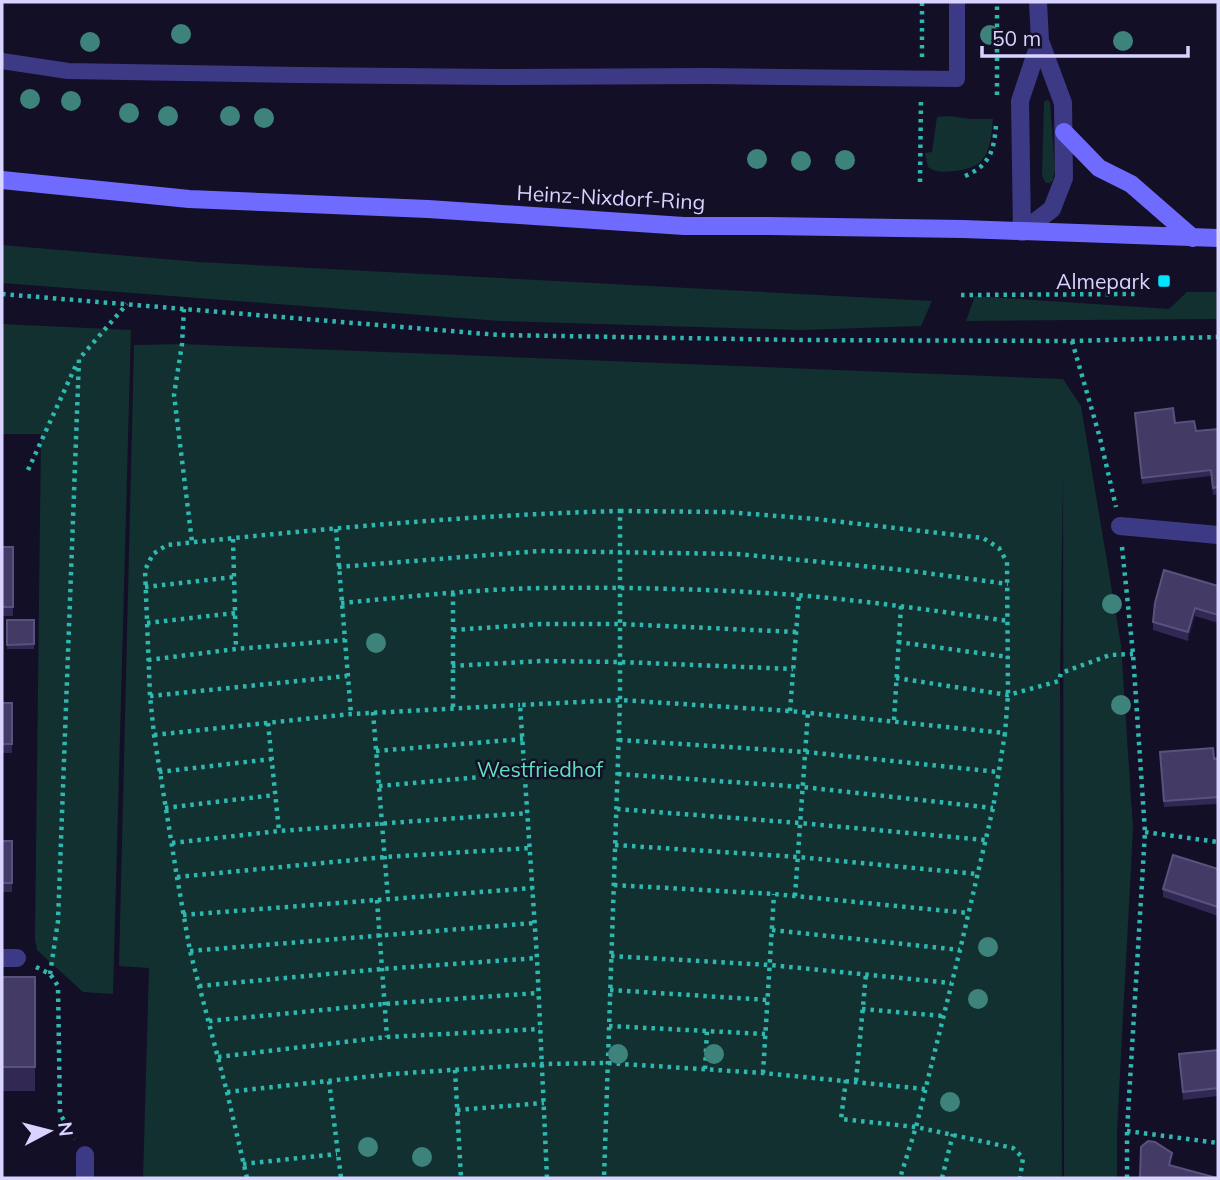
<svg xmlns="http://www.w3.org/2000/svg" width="1220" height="1180" font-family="Mulish,sans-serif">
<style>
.green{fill:#12302f}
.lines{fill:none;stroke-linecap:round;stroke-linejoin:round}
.path{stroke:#2fb8b0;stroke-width:4.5;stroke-dasharray:3.5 5;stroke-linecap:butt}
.service{stroke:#3d3a85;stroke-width:16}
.minor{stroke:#3d3a85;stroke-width:18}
.secondary{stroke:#6f6bff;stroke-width:18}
.tree{fill:#3d827b}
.wall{fill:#312854}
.shaded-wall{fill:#1d163a}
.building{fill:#433a66;stroke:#5a527e;stroke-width:2}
.poi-dot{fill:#00e5ff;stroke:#130f26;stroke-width:2.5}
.labels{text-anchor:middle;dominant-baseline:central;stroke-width:5;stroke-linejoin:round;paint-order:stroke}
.street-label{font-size:21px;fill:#d9d4ff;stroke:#130f26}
.poi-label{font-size:21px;fill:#d9d4ff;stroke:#130f26;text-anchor:end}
.park-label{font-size:21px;fill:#5fe0c0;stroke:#130f26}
</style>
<rect width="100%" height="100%" fill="#130f26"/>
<path class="green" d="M1047,100L1050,102L1055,169L1053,180L1050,183H1046L1042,176L1044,102Z
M948,116L971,119H993C990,148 989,168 955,171C945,172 936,173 928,167L925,153L932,152L937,117Z
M2,245L199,262L932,301L921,326L801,330L500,321L2,283Z
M1187,292H1218V319L966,321L975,296L1169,309Z
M2,324L131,330L113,994L83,992L37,950L35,939L41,434H2Z
M182,344L1063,379L1081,406L1121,645L1133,829L1117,1130V1178H1064L1063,477L1060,677L1062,1178H143L149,968L119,966L134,345Z"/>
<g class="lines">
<path class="path" d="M922,57V2
M997,95V2
M965,176C990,165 994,151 996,125
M920,182L921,97
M2,294L499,335L799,340L1072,341L1218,337
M961,295L1136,294
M184,309L182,344L174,395L192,542
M1072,341L1100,438L1116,507
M28,470L77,363
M620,511L726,512L816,519L983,538L999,548L1007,562L1008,695L1005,733
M336,529L351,714
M233,539L236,649
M1122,547L1133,654L1145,832L1127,1131V1178
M338,567L539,551L737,554L904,570L1008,584
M145,587L234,577
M453,593V708
M341,603C408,597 475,589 543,588C627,587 713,589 797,595C868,601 938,611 1008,621
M147,623L235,613
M453,630L541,624H621L796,632
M898,642L1008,657
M148,660L236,649L345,640
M452,666L541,661L621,662L793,669
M896,678L1008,695L1059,681L1061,673L1110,655L1133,654
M150,696L347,676
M790,711L799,595
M373,712L388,899
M894,720L901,606
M268,723L279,831
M154,735L351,714L520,705
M619,740L806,752L998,772
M376,751L523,739
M159,772L272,759
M618,774L803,787L993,808
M379,786L525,773
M165,808L275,795
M617,809L800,823L985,840
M1145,832L1218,842
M172,843L279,831L528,813
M615,845L798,857L977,874
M177,877L385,857L530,848
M614,885L774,894L968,913
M795,896L808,712
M377,900L387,1037
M183,915L533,888
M772,930L960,950
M190,951L534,923
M611,956L770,965L951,983
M36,967L50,974L58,986L60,1114L75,1139
M50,974L58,921L79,359L127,304
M199,986L382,969L537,958
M610,990L768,1000
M862,1009L943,1016
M209,1021L384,1004L538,993
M609,1026L765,1034
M218,1057L387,1037L540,1029
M705,1069L707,1030
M455,1070L461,1178
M763,1073L774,894
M846,1080L841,1119L916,1127L1013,1148L1023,1158L1020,1178
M329,1081L341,1178
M856,1081L866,974
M227,1092L392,1074L542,1064L607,1063L763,1073L925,1089
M457,1110L544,1103
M1127,1131L1218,1143
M243,1164L337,1154
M247,1178L227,1092L190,951L177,877L154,735L150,696L145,570L153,554L167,545C318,529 469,515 620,511V700L604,1178
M547,1178L537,958L520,705L620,700L790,711L1005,733L993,808L960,950L916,1127L900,1178
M942,1178L953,1134"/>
<path class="service" d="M2,61L68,71L298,75L499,77L709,76L957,79V2"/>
<path class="minor" d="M1022,232L1052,209L1064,178L1063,103L1040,41L1038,2
M1022,232L1020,101L1040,41
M1120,526L1218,535
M2,958H17
M85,1155V1178"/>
<path class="secondary" d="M1064,132L1099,168L1131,184L1193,238
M2,180L189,199L428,209L684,226H769L963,229L1218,238"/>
</g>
<g class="tree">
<circle cx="181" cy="34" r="10"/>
<circle cx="990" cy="35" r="10"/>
<circle cx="1123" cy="41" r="10"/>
<circle cx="90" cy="42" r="10"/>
<circle cx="30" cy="99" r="10"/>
<circle cx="71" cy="101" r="10"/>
<circle cx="129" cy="113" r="10"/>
<circle cx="168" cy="116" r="10"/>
<circle cx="230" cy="116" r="10"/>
<circle cx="264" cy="118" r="10"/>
<circle cx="757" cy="159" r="10"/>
<circle cx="845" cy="160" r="10"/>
<circle cx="801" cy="161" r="10"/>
<circle cx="1112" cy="604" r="10"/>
<circle cx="376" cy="643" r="10"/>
<circle cx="1121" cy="705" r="10"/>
<circle cx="988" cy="947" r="10"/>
<circle cx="978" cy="999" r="10"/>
<circle cx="618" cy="1054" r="10"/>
<circle cx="714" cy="1054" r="10"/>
<circle cx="950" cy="1102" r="10"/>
<circle cx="368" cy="1147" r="10"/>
<circle cx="422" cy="1157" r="10"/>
</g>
<path class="wall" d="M1135,413L1175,423L1196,431L1218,429V494L1213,495L1211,476L1142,484Z
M2,547H13V616H2Z
M1218,586V623L1195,616L1188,641L1153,630V622Z
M7,620H34V649H7Z
M2,703H12V753H2Z
M1160,758H1218V804L1164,807Z
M2,841H12V892H2Z
M1218,869V916L1163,897V889Z
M2,977H35V1091H2Z
M1218,1050V1096L1183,1100L1179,1054Z"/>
<path class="shaded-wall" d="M1195,608V616L1188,641V632Z"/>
<path class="building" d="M1173,408L1175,423L1194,421L1196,431L1218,429V487L1213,488L1211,470L1142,478L1135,413Z
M2,547H13V607H2Z
M1164,570L1218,586V615L1195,608L1188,632L1153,622L1155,603Z
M7,620H34V644L7,645Z
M2,703H12V744H2Z
M1213,748L1214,759L1218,758V797L1164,801L1160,752Z
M2,841H12V883H2Z
M1173,855L1218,869V907L1163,889Z
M2,977H35V1067H2Z
M1218,1050V1088L1183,1092L1179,1054Z
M1148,1141L1155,1142L1172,1153L1169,1165L1217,1178H1140L1141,1147Z"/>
<rect class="poi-dot" x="1157" y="274" width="14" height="14" rx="3.5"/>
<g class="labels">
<g class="street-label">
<text transform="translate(611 197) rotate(3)">Heinz-Nixdorf-Ring</text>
</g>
<g class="poi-label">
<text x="1150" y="281">Almepark</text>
</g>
<g class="park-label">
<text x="540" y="769">Westfriedhof</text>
</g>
</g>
<rect width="1220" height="1180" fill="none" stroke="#d9d4ff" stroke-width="7"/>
<g transform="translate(49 1131) rotate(83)" stroke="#130f26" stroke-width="5" paint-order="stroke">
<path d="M0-5L12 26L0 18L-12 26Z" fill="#d9d4ff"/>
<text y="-10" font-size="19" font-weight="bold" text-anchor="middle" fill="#d9d4ff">N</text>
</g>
<path d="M982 46v10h206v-10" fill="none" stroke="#d9d4ff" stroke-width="3.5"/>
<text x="992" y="46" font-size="21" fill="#d9d4ff" stroke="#130f26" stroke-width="5" paint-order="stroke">50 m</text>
</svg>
